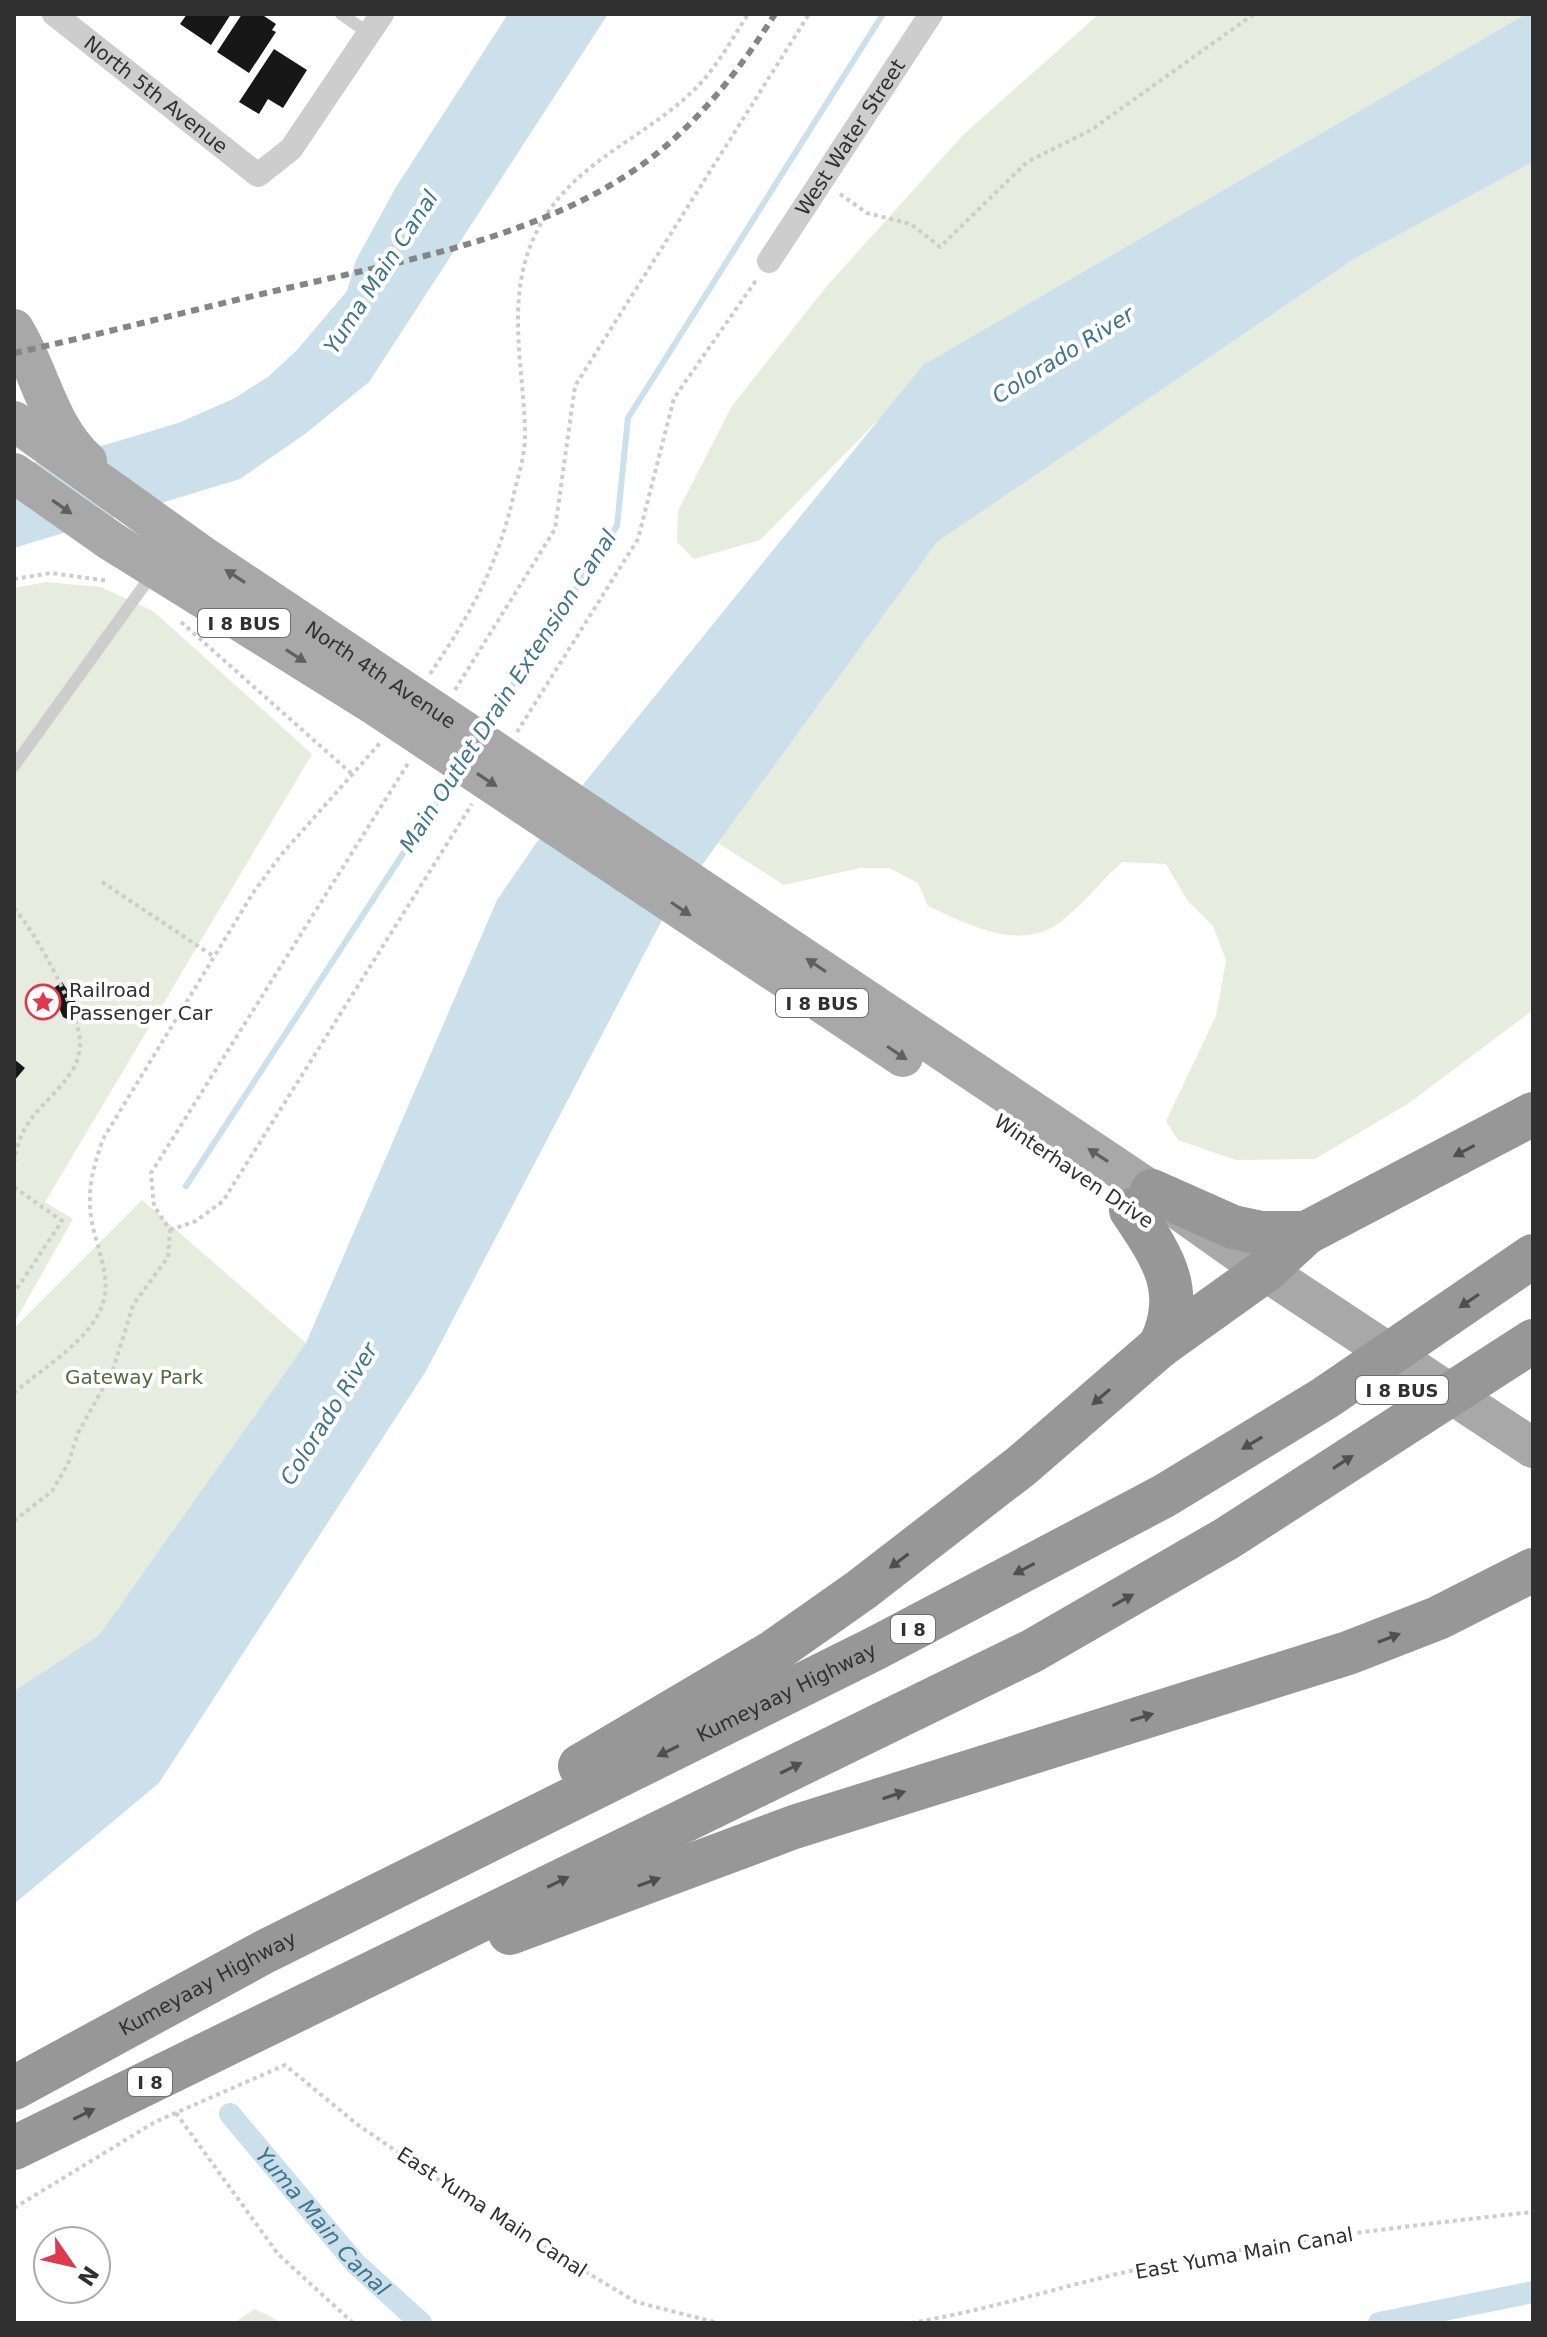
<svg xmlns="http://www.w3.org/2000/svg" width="1547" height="2337" font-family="'DejaVu Sans',sans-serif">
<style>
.green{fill:#e6ecde}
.water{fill:#cbe0eb}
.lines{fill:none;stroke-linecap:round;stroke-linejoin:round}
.stream{stroke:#cbe0eb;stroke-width:6}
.canal{stroke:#cbe0eb;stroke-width:22}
.building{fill:#171717}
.path{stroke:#cdcdcd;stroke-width:4;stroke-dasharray:4 4;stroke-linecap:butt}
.service{stroke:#cdcdcd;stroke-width:12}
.minor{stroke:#cdcdcd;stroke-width:24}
.primary{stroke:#a8a8a8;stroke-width:40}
.motorway{stroke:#979797;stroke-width:44}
.rail{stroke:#858585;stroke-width:6;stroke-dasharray:8 6;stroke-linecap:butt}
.oneway{fill:#606060}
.oneway2{fill:#4f4f4f}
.labels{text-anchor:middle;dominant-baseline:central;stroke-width:8;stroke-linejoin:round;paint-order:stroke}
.shield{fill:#fff;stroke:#6e6e6e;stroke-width:2}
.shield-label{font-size:18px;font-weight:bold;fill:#303030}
.street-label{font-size:20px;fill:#303030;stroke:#fff}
.poi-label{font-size:20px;fill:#303030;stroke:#fff;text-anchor:start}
.park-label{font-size:20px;fill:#556a3e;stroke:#fff}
.water-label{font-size:22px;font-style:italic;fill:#40748f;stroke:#fff}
</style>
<rect width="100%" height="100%" fill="#fff"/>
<path class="green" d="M1099,14H1526L923,365L884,414L760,540L694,559L677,542L678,511L732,406L826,287L963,135Z
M1533,162V1010L1409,1103L1315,1159L1236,1160L1178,1140L1166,1121L1216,1016L1226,960L1213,926L1187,900L1166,864L1122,862C1100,882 1082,906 1059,923C1019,952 967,924 928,906L918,883L889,868H860L784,885L718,843L937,542L1354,259Z
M46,582L101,587L153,611L312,754L45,1202L73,1219L14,1323V588Z
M142,1200L306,1343L99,1635L14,1691V1328Z
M255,2309L283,2323H234Z"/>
<path class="water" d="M508,14H608L369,382L305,434L240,479L14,548V466L78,453L178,423L233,399L268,377L297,350L347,291L356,260L396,187Z
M1526,14H1533V162L1354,259L937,542L662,920L426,1371L159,1783L14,1904V1691L99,1635L306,1343L497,900L539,839L923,365Z"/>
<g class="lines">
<path class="stream" d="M485,727L617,526L628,418L883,14
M186,1186L455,774"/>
<g class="canal">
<path id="s1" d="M230,2114L355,2263L421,2323"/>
<path d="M1379,2323L1533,2292"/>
</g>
</g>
<path class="building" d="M187,14H231L211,45L180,24Z
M242,14H261L276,24L272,30L276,32L249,73L217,52Z
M274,49L307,70L283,108L268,99L259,114L239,102Z
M62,982L79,1007L77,1016L69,1020L63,1017L54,996V988Z
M14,1059L25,1068L14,1081Z"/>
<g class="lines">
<path class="path" d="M840,194L867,213L911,224L940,247L1027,162L1091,130L1254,14
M14,579L51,573L109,581
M181,622L353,775
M430,674C473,610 498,566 515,489C520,470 526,450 525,430C523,363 505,296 536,233C570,162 644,140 696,88C717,67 732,39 748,14
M455,690L555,529L575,386L809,14
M517,732L638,539L674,398L757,279
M102,882L213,956
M14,908C36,934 69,995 78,1029C82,1042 80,1059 72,1071C47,1108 21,1114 14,1163
M14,1187L62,1221L14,1293
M170,1230L196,1221L223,1201L472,804
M14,1393C40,1370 78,1348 96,1318C120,1280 91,1245 90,1205C89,1181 95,1162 103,1139L253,893L281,855L380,743
M14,1521L52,1491L68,1464L78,1433L113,1370L133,1305L168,1257L170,1230L154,1206L151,1173L409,762
M176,2113L278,2254L353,2323
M14,2208L155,2122L285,2065L358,2125L483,2210L636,2302L718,2323
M911,2323C999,2308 1084,2279 1172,2262C1291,2240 1412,2225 1533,2212"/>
<path class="service" d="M341,14L370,34
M14,766L153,573"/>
<g class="minor">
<path id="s2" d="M54,14L258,175L291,149L382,14"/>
<path id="s3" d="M769,261L931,14"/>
</g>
<g class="primary">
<path d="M14,329C40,371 49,428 87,461"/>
<path id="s4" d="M14,421L200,554L1152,1191L1265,1271L1533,1448"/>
<path d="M14,473L111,541L376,706L903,1057"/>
</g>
<g class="motorway">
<path d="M1152,1191L1233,1227L1261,1233H1306L1533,1114"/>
<path d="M1131,1210C1162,1256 1187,1291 1160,1346"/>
<path d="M580,1766L773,1652L861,1590L1020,1467L1160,1346L1265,1271L1306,1233"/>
<path d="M510,1933L794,1827L1348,1653L1438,1618L1533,1570"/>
<path id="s5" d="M14,2088L264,1952L874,1649L1164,1496L1325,1398L1533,1256"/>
<path d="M14,2148L1032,1651L1226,1539L1533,1341"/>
</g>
<path class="rail" d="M14,353C103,334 191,310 279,290C393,263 518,242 619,180C685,140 734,79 775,14"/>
</g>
<defs><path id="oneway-solid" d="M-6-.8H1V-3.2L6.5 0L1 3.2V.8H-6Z" transform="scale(2)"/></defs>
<g class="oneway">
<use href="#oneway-solid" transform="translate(62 507) rotate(35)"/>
<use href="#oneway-solid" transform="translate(235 576) rotate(-147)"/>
<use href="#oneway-solid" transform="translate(296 656) rotate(32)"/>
<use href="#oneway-solid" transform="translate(487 780) rotate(33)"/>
<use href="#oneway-solid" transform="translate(681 909) rotate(34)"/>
<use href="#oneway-solid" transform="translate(816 965) rotate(-146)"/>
<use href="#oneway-solid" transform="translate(897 1053) rotate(34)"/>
<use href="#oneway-solid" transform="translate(1098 1155) rotate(-147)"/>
</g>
<g class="oneway2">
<use href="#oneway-solid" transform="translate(1464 1151) rotate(152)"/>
<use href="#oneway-solid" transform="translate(1469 1301) rotate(146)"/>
<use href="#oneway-solid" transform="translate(1101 1397) rotate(139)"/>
<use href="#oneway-solid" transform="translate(1252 1443) rotate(149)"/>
<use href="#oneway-solid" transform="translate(1343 1462) rotate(-33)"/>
<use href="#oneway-solid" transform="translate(899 1561) rotate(143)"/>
<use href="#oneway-solid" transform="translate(1024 1569) rotate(152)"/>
<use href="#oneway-solid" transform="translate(1123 1600) rotate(-29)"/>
<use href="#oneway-solid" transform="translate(1389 1638) rotate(-21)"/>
<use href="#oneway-solid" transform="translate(1142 1717) rotate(-17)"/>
<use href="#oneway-solid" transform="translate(668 1751) rotate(154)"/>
<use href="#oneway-solid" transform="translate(791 1768) rotate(-26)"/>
<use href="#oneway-solid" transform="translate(894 1795) rotate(-18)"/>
<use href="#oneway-solid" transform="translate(558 1882) rotate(-26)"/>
<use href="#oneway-solid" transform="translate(649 1882) rotate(-20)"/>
<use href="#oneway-solid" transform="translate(84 2114) rotate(-26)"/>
</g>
<defs>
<g id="sight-ring" transform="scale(1.8)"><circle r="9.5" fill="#fff" stroke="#df394d" stroke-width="1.5"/><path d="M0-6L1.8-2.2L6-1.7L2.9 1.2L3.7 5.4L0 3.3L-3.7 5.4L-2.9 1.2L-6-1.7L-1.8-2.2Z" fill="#df394d"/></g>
</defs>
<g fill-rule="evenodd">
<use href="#sight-ring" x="43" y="1002"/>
</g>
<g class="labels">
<g class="shield">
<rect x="198" y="609" width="92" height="28" rx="6"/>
<rect x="776" y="989" width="92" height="28" rx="6"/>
<rect x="1356" y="1376" width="92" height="28" rx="6"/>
<rect x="891" y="1615" width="44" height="28" rx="6"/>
<rect x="128" y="2068" width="44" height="28" rx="6"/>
</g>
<g class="shield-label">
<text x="244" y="623">I 8 BUS</text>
<text x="822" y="1003">I 8 BUS</text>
<text x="1402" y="1390">I 8 BUS</text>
<text x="913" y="1629">I 8</text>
<text x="150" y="2082">I 8</text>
</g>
<g class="street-label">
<text stroke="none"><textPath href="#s2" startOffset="130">North 5th Avenue</textPath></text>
<text stroke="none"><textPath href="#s3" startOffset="148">West Water Street</textPath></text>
<text stroke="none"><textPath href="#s4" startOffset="446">North 4th Avenue</textPath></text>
<text transform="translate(1074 1171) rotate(34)">Winterhaven Drive</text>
<text stroke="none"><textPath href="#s5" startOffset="868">Kumeyaay Highway</textPath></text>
<text stroke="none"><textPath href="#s5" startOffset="220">Kumeyaay Highway</textPath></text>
<text transform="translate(492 2212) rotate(33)">East Yuma Main Canal</text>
<text transform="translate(1244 2253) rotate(-10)">East Yuma Main Canal</text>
</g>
<g class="poi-label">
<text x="69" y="990">Railroad<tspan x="69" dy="23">Passenger Car</tspan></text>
</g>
<g class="park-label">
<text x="134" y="1377">Gateway Park</text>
</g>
<g class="water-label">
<text transform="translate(381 272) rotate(-57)">Yuma Main Canal</text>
<text transform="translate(1063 355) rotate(-32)">Colorado River</text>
<text transform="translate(508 691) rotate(-57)">Main Outlet Drain Extension Canal</text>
<text transform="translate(329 1414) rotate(-58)">Colorado River</text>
<text stroke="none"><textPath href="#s1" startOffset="142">Yuma Main Canal</textPath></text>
</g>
</g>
<rect width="1547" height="2337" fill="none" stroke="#303030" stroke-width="32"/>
<g transform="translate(72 2265) rotate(124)"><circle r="38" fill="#ffffff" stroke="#acacac" stroke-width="2"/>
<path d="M0-6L14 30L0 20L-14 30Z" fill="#df394d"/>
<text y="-12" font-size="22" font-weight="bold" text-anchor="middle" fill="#303030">N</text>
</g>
</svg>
